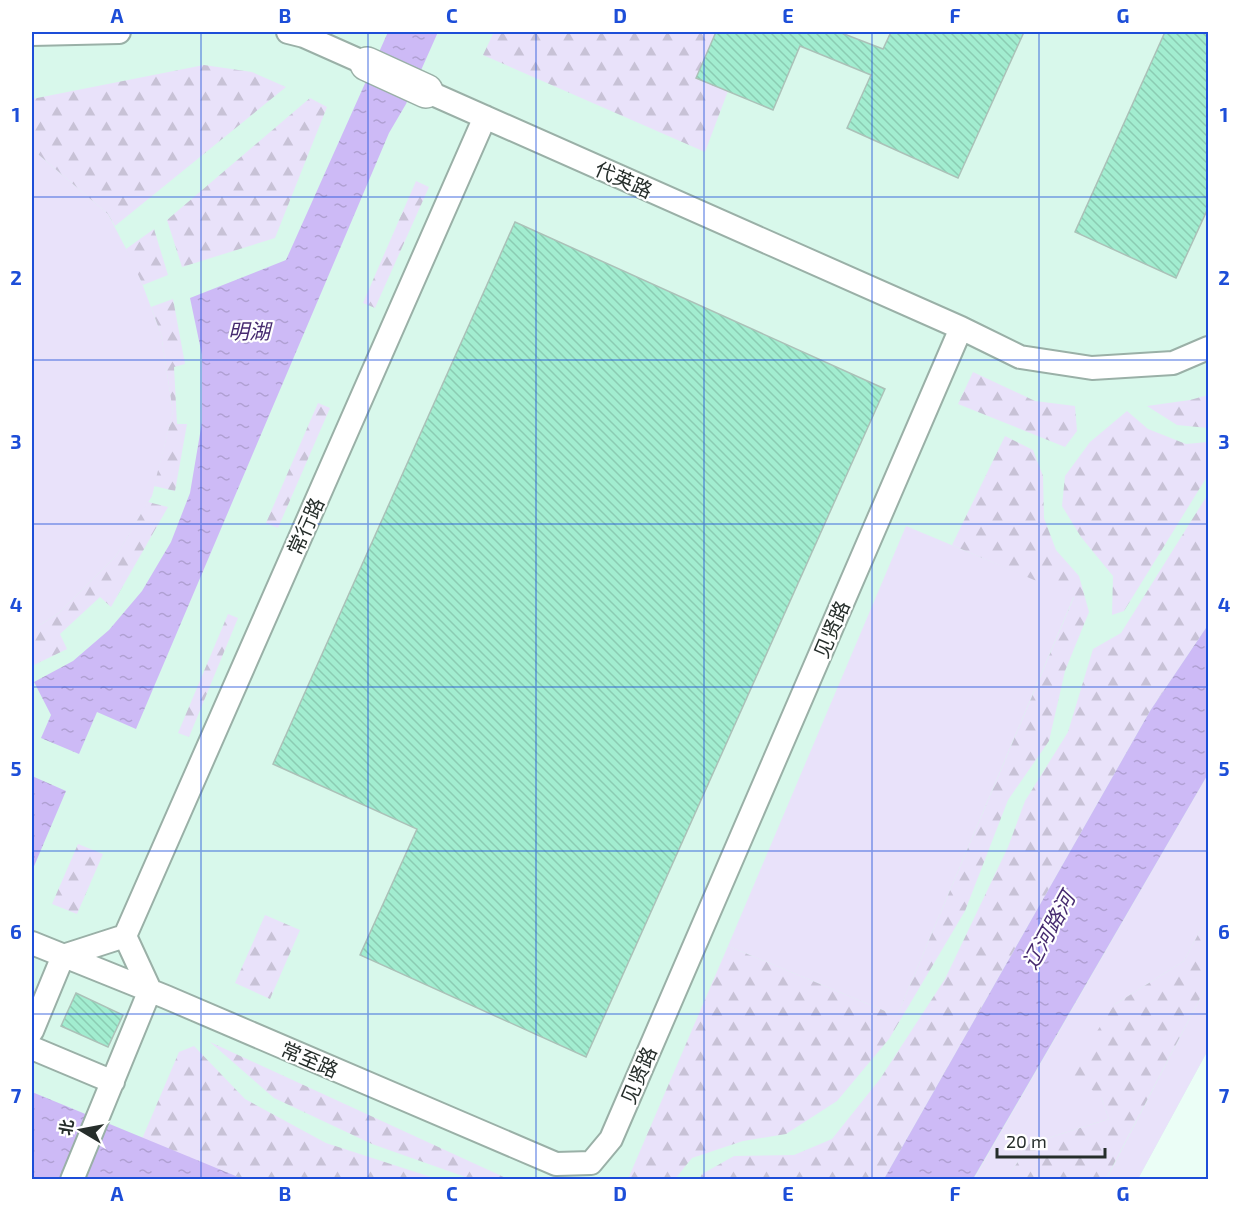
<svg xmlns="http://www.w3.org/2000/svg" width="1240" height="1211" font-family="'Exo 2','Noto Sans SC',sans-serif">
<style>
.built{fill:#d8f8eb}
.grass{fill:#e9e2fa}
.forest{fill:url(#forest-firs)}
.water{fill:url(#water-ripples)}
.building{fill:url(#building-back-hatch);stroke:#abc1b8;stroke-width:1.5}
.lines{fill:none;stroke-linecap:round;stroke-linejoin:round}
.service-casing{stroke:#9ab0a7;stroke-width:26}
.minor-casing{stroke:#9ab0a7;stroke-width:36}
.service{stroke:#fff;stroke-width:22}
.minor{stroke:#fff;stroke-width:33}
.grid{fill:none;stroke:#1d4ed8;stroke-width:1.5;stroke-opacity:0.55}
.labels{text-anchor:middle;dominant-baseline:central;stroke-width:4.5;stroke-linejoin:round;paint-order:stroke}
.street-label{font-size:20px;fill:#262e2b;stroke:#fff}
.water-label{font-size:21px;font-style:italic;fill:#472b70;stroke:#fff}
.neatline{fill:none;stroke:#1d4ed8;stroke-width:2}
.grid-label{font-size:20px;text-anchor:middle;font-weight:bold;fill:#1d4ed8}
</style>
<defs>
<pattern id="forest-firs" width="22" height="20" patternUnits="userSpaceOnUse" patternTransform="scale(1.5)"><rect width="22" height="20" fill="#e9e2fa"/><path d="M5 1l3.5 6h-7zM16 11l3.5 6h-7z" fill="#c8c2d6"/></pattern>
<pattern id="water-ripples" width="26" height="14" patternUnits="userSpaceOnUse" patternTransform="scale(1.5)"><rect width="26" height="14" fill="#cdbaf6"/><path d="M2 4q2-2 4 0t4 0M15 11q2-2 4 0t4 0" fill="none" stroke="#b0a0d3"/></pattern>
<pattern id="building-back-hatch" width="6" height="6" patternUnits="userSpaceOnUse" patternTransform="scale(1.5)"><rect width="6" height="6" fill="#a2edd0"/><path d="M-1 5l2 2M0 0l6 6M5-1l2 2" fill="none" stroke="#8bccb3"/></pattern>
</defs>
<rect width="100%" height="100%" fill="#ebfef6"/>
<path class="built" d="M32,32H1208V1050L1138,1179L148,1180L32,1131Z"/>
<path class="grass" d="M32,149L108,214L137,270L161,334L173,412L152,496L116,556L59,613L32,630Z
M906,526L1074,596L897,1016L728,946Z
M1208,774V916L1184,961L1114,1005L1101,1097L1109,1119L1029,1144L1007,1179L973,1180Z
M1208,983V1050L1138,1179L1106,1180Z"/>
<path class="forest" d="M494,32H716L696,78L728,91L705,152L483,55Z
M204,65L252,72L286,87L115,226L108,214L32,149V99Z
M310,98L327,107L275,238L182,267L167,220Z
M416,181L429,187L375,308L363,303Z
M154,229L168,275L143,285L126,249Z
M173,299L185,364L174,367L177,424H187L175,491L154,486L173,412L161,334L151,307Z
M973,372L1035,401L1075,406L1077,431L1065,447L958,404Z
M1208,395V428L1177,425L1147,406L1190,400Z
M318,403L330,408L278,528L266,523Z
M1127,411L1148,429L1186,444L1208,442V475L1124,611L1112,615L1113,576L1081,537L1062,506L1065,476L1090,442Z
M1005,436L1033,450L1043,476L1044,518L1056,550L1079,576L1089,612L1065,671L1049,741L1008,800L965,911L889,1039L837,1101L786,1134L743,1141L692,1158L675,1179H628L728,946L897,1016L1074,597L952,545Z
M1208,494V625L1150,711L884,1179L699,1180L702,1174L734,1156L794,1155L832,1139L880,1079L945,979L1008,847L1025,801L1068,732L1093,649L1121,633Z
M148,502L168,507L111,607L100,597L60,634L67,649L32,666V630L59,613L116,556Z
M228,614L238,618L189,737L178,733Z
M78,844L103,854L77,914L52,904Z
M265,915L300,930L270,999L235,983Z
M1208,916V983L1106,1179H1007L1029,1144L1109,1119L1101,1097L1070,1073L1114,1005L1184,961Z
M210,1042L508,1179H471L372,1144L274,1098Z
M194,1046L245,1099L326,1143L437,1179H243L142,1139L179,1052Z"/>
<path class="water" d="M388,32H438L406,104L389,133L136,729L97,712L79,754L41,738L51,715L34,682L73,661L109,630L142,591L171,542L190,493L202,422V355L190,298L286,260Z
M1208,625V774L973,1179H884L1150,711Z
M32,776L66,791L32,871Z
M32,1092L243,1179H32Z"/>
<path class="building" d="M716,32H839L883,49L891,32H1024L958,178L847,128L871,75L800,46L773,110L696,78Z
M1165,32H1209V206L1176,278L1075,232Z
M515,222L885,389L586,1057L360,955L417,829L273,764Z
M76,993L123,1015L108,1047L61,1026Z"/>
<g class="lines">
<g class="service-casing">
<path id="service" d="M288,32L304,36L367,64
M32,34L119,32
M426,91L961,328L1020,357L1092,368L1173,363L1208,348
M125,936L485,117
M32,943L166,997L556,1164L591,1163L611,1139L961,328
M32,1031L63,956L125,936
M32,1048L113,1082
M72,1180L150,990L125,936"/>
</g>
<g class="minor-casing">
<path id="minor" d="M367,64L426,91"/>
</g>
<use href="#service" class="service"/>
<use href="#minor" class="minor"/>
</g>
<path class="grid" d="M201,32V1180M368,32V1180M536,32V1180M704,32V1180M872,32V1180M1039,32V1180M32,197H1208M32,360H1208M32,524H1208M32,687H1208M32,851H1208M32,1014H1208"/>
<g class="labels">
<g class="street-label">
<text transform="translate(624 179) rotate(24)">代英路</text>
<text transform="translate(305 526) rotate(-66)">常行路</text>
<text transform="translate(831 629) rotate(-67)">见贤路</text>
<text transform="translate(310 1059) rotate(23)">常至路</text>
<text transform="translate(638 1075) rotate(-67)">见贤路</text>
</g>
<g class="water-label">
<text x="249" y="330">明湖</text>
<text transform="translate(1048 930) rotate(-61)">辽河路河</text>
</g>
</g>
<rect width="1240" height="1211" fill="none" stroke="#ffffff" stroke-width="66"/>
<g transform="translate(81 1130) rotate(280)" stroke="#ffffff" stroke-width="4.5" paint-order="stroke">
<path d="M0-4.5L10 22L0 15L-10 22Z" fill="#262e2b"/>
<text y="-9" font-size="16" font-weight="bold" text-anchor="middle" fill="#262e2b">北</text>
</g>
<path d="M997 1148v9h108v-9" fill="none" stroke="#262e2b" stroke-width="3"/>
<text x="1006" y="1148" font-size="18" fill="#262e2b" stroke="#ffffff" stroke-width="4.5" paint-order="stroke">20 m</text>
<rect x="33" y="33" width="1174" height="1145" class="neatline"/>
<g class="grid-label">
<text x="117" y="23">A</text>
<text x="285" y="23">B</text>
<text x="452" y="23">C</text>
<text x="620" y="23">D</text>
<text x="788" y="23">E</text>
<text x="955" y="23">F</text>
<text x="1123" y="23">G</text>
<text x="16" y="122">1</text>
<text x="1224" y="122">1</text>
<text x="16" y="285">2</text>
<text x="1224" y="285">2</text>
<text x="16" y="449">3</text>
<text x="1224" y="449">3</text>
<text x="16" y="612">4</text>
<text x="1224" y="612">4</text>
<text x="16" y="776">5</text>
<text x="1224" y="776">5</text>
<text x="16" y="939">6</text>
<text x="1224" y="939">6</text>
<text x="16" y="1103">7</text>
<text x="1224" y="1103">7</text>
<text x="117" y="1201">A</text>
<text x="285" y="1201">B</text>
<text x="452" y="1201">C</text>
<text x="620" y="1201">D</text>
<text x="788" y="1201">E</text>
<text x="955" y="1201">F</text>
<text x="1123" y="1201">G</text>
</g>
</svg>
